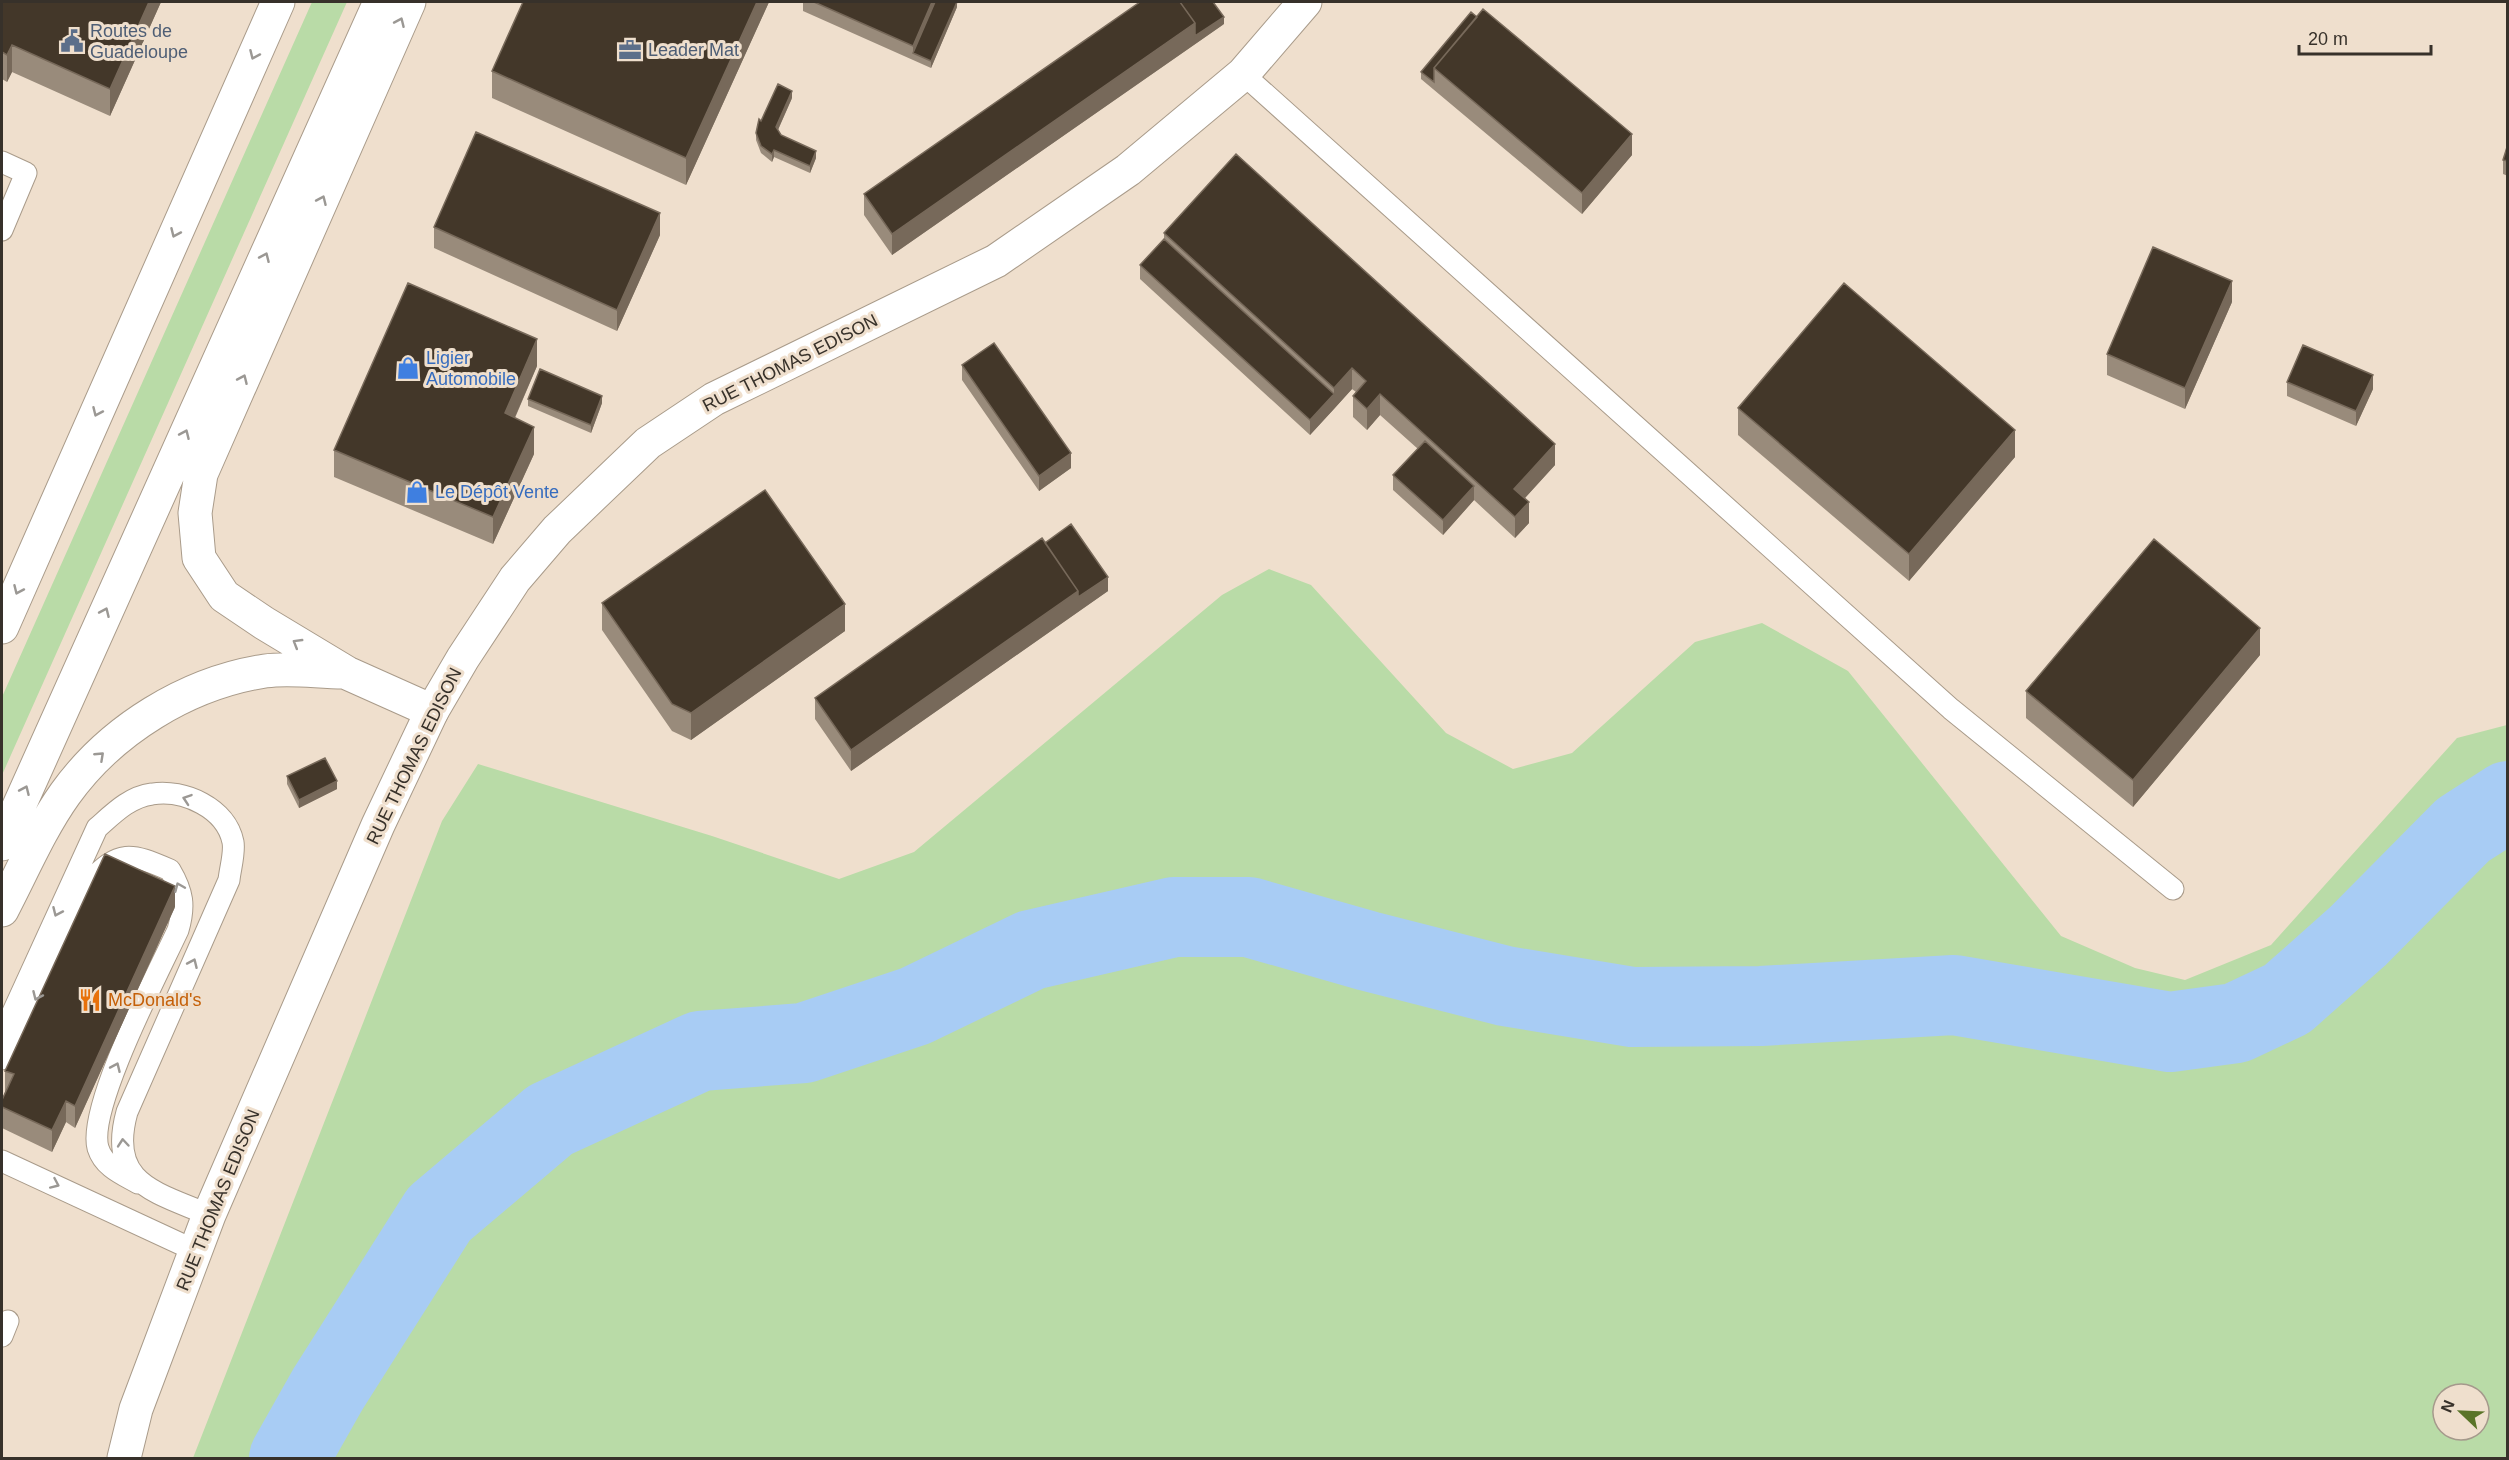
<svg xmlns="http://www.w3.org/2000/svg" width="2509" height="1460" font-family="Helvetica,sans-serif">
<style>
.green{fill:#b9dba7;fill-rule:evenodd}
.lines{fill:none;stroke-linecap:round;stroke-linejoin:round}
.river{stroke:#a8ccf4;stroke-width:80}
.service-casing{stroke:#a99b8a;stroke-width:23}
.minor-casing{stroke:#a99b8a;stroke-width:35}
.trunk-casing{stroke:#a99b8a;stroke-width:35}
.service{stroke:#fff;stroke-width:21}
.minor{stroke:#fff;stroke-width:33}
.trunk{stroke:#fff;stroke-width:33}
.wall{fill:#998b7b}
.shaded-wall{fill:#77695a}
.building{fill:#433729;stroke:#77695a;stroke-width:1.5}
.oneway{stroke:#9b9894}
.labels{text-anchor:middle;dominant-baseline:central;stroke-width:6;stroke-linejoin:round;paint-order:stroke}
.service-label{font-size:18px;fill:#4e5e75;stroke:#efdfcd;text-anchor:start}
.shop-label{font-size:18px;fill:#366cbe;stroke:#efdfcd;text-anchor:start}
.street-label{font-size:18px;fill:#37312a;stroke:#efdfcd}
.food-label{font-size:18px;fill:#c56008;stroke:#efdfcd;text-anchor:start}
</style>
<rect width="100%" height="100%" fill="#efdfcd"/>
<path class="green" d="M312,2H347L2,775V697Z
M1269,569L1311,585L1446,733L1513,769L1572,753L1695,642L1762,623L1848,671L2061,936L2135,968L2185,980L2271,945L2457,738L2507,725V1458H193L442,821L478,764L712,836L839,879L914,852L1222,595ZM2443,1394H2479V1430H2443Z"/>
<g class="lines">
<path class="river" d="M289,1458L328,1389L439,1214L550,1120L700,1051L804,1043L915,1006L1031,950L1174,917H1249L1368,951L1505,986L1632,1007L1761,1006L1954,995L2170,1032L2236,1023L2287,999L2358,936L2463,830L2508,801"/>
<g class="service-casing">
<path id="service" d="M1243,74L1951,709L2173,889
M2,162L26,173L2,230
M2,1036L97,828C113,814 129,797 152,794C184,789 226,808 233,842C235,853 230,869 229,880L127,1112C107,1184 156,1192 209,1215
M2,1059L14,1049L88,883C120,849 130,853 170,870C183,892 185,906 178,930C158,973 87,1108 98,1148C104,1167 122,1174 138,1183
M2,1161L196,1251
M2,1336L8,1321"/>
</g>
<g class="minor-casing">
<path id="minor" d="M124,1458L136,1409L209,1215L378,825L432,711L463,658L515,579L557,530L648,443L714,399L996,261L1128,170L1243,74L1305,2"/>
</g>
<g class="trunk-casing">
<path id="trunk" d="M409,2L201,474L195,513L199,558L224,596L264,623L347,673L432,711
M2,627L278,2
M2,844L380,2
M2,910C22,872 40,829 65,794C111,730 187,683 265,671C290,667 318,672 343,672"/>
</g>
<use href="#service" class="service"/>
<use href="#minor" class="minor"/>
<use href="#trunk" class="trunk"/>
</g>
<path class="wall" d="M2,2H161L110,116L12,72L7,82L2,79Z
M523,2H769L686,185L492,98V71Z
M803,2H957V7L931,68L803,11Z
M1471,12L1632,155L1582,214L1421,79V72Z
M1224,24L892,255L864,215V194Z
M792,98L778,130L781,135L816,158L810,173L774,157L772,162L761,153L756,140V133L761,121Z
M2508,144V176L2503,174V160Z
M434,227L660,235L617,331L434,248Z
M1164,233L1555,465L1525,498L1529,523L1515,538L1474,500L1443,535L1393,490V475L1418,449L1380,415L1367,430L1353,417V396L1356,392L1352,389L1310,435L1140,279V265L1164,239Z
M2232,302L2185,409L2107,375V354Z
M962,365L1071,468L1039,491L962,380Z
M537,366L515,418L534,454L493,544L334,477V450Z
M2287,382L2373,389L2356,426L2287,396Z
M528,399L602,403L591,433L528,406Z
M1738,408L2015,457L1909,581L1738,435Z
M1045,543L1108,591L851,771L815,719V698Z
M602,603L845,631L691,740L672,731L602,630Z
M2260,655L2133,807L2026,718V691Z
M287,776L337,789L299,808L287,784Z
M175,907L75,1128L66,1122L52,1152L2,1128V1100L5,1092V1071Z"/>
<path class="shaded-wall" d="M149,2H161L110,116V89Z
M757,2H769L686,185V158Z
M932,2H938L913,53V46Z
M957,2V7L931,68V61Z
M1224,17V24L892,255V234L1195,23Z
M12,45V72L7,82V55Z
M792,91V98L776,134V127Z
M1632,134V155L1582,214V193Z
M774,150V157L772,162V154Z
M816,151V158L810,173V166Z
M660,213V235L617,331V310Z
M2232,281V302L2185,409V388Z
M537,339V366L505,440V413Z
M1352,368V389L1334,409V388Z
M2373,375V389L2356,426V411Z
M1334,394V409L1310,435V420Z
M1380,394V415L1367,430V409Z
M602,396V403L591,433V425Z
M534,427V454L493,544V517Z
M2015,430V457L1909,581V554Z
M1555,444V465L1514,510V489Z
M1071,453V468L1039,491V476Z
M1474,486V500L1443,535V520Z
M1529,502V523L1515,538V517Z
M1108,577V591L1078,612V597Z
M1078,591V612L851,771V750Z
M845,604V631L691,740V713Z
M2260,628V655L2133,807V780Z
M337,781V789L299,808V800Z
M175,886V907L75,1128V1106Z
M66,1101V1122L52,1152V1130Z"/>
<path class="building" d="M2,2H149L110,89L12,45L7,55L2,52Z
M523,2H757L686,158L492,71Z
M814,2H932L913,46Z
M935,2H957L931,61L913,53Z
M1140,2H1180L1195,23L892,234L864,194Z
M1180,2H1213L1224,17L1195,36V23Z
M1483,9L1632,134L1582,193L1434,68Z
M1471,12L1477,17L1434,68V82L1421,72Z
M778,84L792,91L776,127L781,135L816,151L810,166L774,150L772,154L761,146L756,133L759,119L761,121Z
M476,132L660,213L617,310L434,227Z
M2508,144V161L2503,160Z
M1236,154L1555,444L1514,489L1529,502L1515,517L1380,394L1367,409L1353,396L1366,381L1352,368L1334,388L1164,233Z
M1164,239L1334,394L1310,420L1140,265Z
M2153,247L2232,281L2185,388L2107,354Z
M408,283L537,339L505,413L534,427L493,517L334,450Z
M1844,283L2015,430L1909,554L1738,408Z
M994,343L1071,453L1039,476L962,365Z
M2303,345L2373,375L2356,411L2287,382Z
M540,369L602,396L591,425L528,399Z
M1425,441L1474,486L1443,520L1393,475Z
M765,490L845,604L691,713L672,704L602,603Z
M1071,524L1108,577L1078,597V591L1045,543Z
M1042,538L1078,591L851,750L815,698Z
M2154,539L2260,628L2133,780L2026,691Z
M325,758L337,781L299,800L287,776Z
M105,854L175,886L75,1106L66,1101L52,1130L2,1107V1100L14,1074L5,1071Z"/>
<defs><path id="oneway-chevron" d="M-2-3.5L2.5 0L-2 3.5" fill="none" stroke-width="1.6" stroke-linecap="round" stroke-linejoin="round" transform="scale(1.5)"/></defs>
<g class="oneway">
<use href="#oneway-chevron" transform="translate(400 22) rotate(-66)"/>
<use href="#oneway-chevron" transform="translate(254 55) rotate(114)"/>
<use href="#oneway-chevron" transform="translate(322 200) rotate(-66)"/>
<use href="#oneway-chevron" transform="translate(175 233) rotate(114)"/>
<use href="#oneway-chevron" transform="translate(265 257) rotate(-66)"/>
<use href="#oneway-chevron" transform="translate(243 379) rotate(-66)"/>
<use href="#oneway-chevron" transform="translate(97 412) rotate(114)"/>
<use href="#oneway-chevron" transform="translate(185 434) rotate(-66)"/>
<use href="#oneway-chevron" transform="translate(18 590) rotate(114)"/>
<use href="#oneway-chevron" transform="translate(105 612) rotate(-66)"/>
<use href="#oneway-chevron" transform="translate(297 643) rotate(-149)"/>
<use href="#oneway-chevron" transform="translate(100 756) rotate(-43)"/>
<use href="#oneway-chevron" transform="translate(25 790) rotate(-66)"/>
<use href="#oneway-chevron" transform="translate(187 799) rotate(-161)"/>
<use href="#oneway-chevron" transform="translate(179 887) rotate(-113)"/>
<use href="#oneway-chevron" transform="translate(57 912) rotate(114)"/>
<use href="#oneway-chevron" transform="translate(193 963) rotate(-66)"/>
<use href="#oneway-chevron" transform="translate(37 996) rotate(114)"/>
<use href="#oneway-chevron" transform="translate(116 1067) rotate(-66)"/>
<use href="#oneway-chevron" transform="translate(123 1143) rotate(-95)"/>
<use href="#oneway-chevron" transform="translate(55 1184) rotate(24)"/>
</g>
<defs>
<g id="civic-bare" transform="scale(1.8)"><path d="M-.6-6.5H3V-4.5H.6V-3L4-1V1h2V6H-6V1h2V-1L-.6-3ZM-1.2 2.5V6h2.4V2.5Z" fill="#5c6f8a" stroke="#efdfcd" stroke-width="2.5" paint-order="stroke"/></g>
<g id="office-bare" transform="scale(1.8)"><path d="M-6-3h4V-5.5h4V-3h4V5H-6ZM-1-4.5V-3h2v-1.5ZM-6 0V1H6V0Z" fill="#5c6f8a" stroke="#efdfcd" stroke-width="2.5" paint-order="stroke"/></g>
<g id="shop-bare" transform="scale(1.8)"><path d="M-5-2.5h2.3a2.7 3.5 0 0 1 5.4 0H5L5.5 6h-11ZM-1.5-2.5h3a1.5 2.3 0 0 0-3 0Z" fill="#3f7fe0" stroke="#efdfcd" stroke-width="2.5" paint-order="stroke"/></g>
<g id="restaurant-bare" transform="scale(1.8)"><path d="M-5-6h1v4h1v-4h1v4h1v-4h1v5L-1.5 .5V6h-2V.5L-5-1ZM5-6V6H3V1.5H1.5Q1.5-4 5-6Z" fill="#e8710a" stroke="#efdfcd" stroke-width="2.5" paint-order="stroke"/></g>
</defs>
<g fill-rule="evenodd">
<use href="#civic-bare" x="72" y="41"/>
<use href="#office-bare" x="630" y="50"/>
<use href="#shop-bare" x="408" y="368"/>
<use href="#shop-bare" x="417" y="492"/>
<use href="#restaurant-bare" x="90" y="1000"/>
</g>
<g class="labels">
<g class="service-label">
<text x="90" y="31">Routes de<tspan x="90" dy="21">Guadeloupe</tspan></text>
<text x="648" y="50">Leader Mat</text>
</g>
<g class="shop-label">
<text x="426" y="358">Ligier<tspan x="426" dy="21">Automobile</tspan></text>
<text x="435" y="492">Le Dépôt Vente</text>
</g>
<g class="street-label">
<text transform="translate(790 363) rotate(-27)">RUE THOMAS EDISON</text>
<text transform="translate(414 756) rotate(-64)">RUE THOMAS EDISON</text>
<text transform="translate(218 1200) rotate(-68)">RUE THOMAS EDISON</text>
</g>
<g class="food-label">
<text x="108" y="1000">McDonald's</text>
</g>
</g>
<rect width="2509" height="1460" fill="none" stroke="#37312a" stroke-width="6"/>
<g transform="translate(2461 1412) rotate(293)"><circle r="28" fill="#efdfcd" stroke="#a5998c" stroke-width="1.5"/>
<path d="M0-4.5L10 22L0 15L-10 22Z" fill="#5a7428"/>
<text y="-9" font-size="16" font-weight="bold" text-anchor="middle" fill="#37312a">N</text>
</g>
<path d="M2299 45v9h132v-9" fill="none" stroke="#37312a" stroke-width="3"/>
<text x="2308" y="45" font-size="18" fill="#37312a" stroke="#efdfcd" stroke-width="4.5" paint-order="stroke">20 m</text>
</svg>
